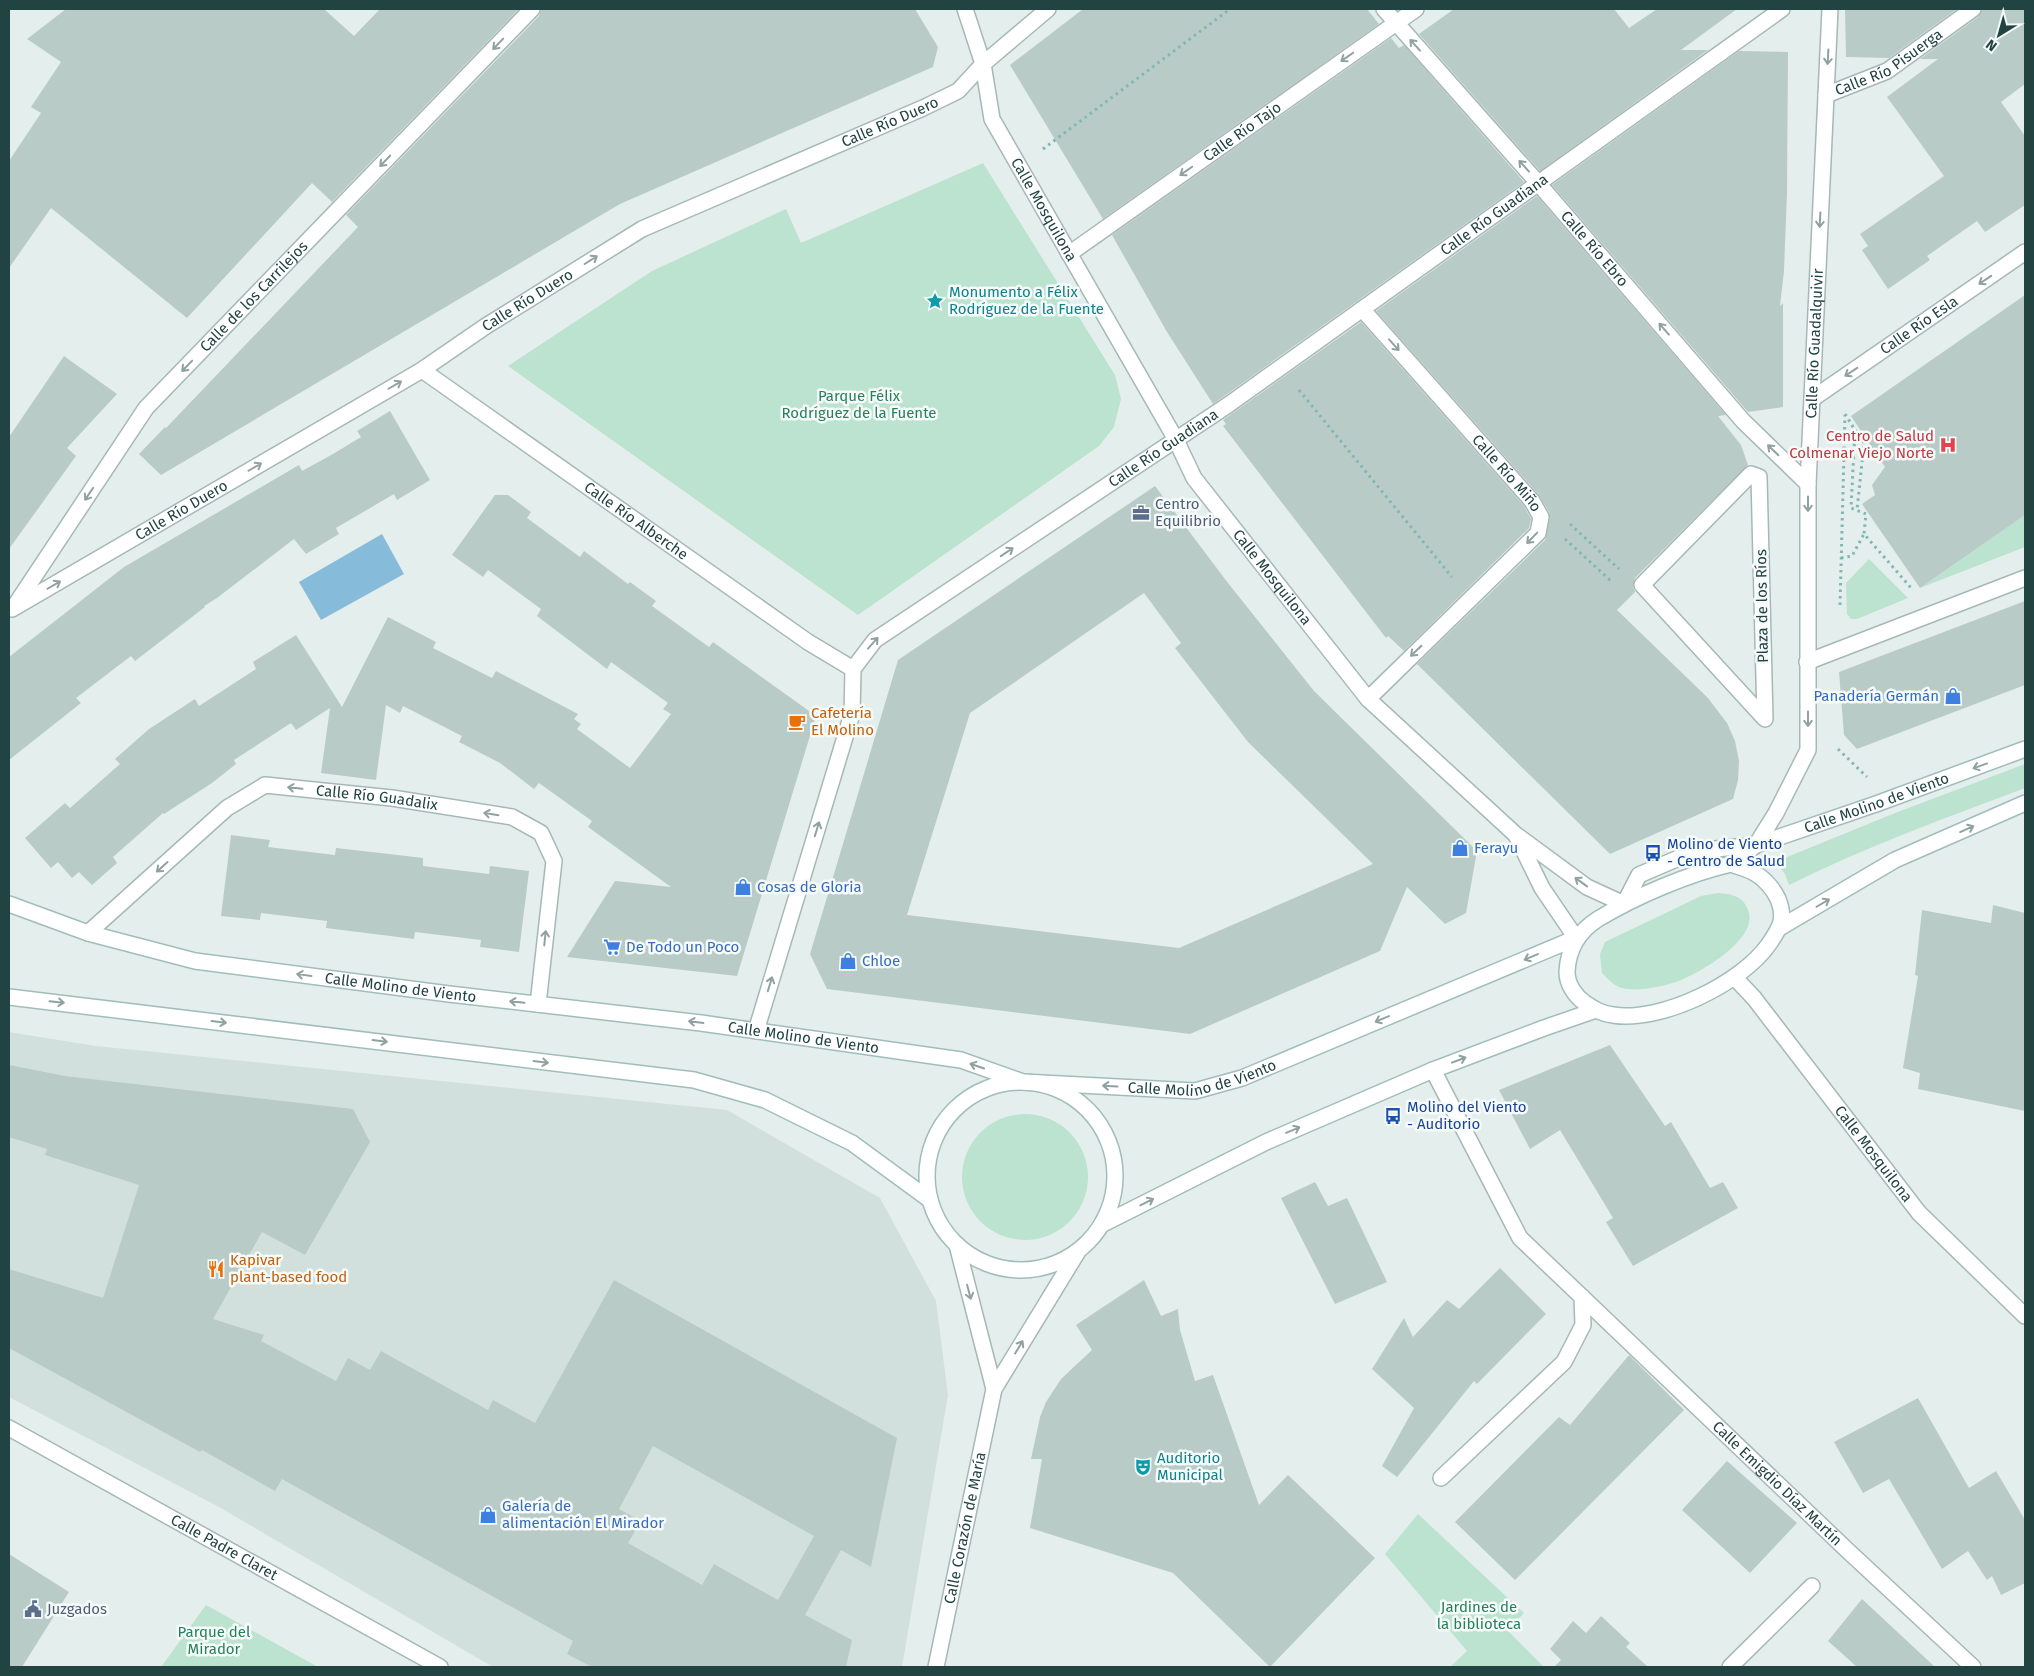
<svg xmlns="http://www.w3.org/2000/svg" width="2034" height="1676" font-family="'Fira Sans',sans-serif">
<style>
.built{fill:#d2e0dd}
.green{fill:#bbe3cf}
.water{fill:#87bbda}
.building{fill:#b9cbc7;fill-rule:evenodd}
.lines{fill:none;stroke-linecap:round;stroke-linejoin:round}
.lane-casing{stroke:#a6b8b6;stroke-width:18}
.street-casing{stroke:#a6b8b6;stroke-width:18}
.secondary-casing{stroke:#a1bdba;stroke-width:18}
.path{stroke:#81b7b2;stroke-width:3;stroke-dasharray:2.5 4;stroke-linecap:butt}
.lane{stroke:#fff;stroke-width:15}
.street{stroke:#fff;stroke-width:15}
.secondary{stroke:#fff;stroke-width:15}
.oneway{stroke:#90a2a0}
.labels{text-anchor:middle;dominant-baseline:central;stroke-width:5;stroke-linejoin:round;paint-order:stroke}
.street-label{font-size:15px;fill:#214442;stroke:#f6fbfa}
.culture-label{font-size:15px;fill:#0d838f;stroke:#f6fbfa;text-anchor:start}
.park-label{font-size:15px;fill:#26805d;stroke:#f6fbfa}
.health-label{font-size:15px;fill:#be3a42;stroke:#f6fbfa;text-anchor:end}
.service-label{font-size:15px;fill:#4e5e75;stroke:#f6fbfa;text-anchor:start}
.shop-label{font-size:15px;fill:#366cbe;stroke:#f6fbfa;text-anchor:start}
.food-label{font-size:15px;fill:#c56008;stroke:#f6fbfa;text-anchor:start}
.transit-label{font-size:15px;fill:#164399;stroke:#f6fbfa;text-anchor:start}
</style>
<rect width="100%" height="100%" fill="#e4efed"/>
<path class="built" d="M9,1032L96,1046L727,1110L880,1198L936,1301L948,1395L902,1667H493L219,1507L9,1397Z"/>
<path class="green" d="M983,163L1115,375L1121,399L1114,427L1099,446L858,615L508,366L652,271L786,209L801,243Z
M2025,515V547L1920,588Z
M1869,559L1908,598L1857,619H1851L1847,614L1846,583Z
M2025,764V788C1946,818 1865,847 1789,885L1785,874L1775,862L1895,813Z
M1718,893C1732,894 1743,896 1748,910C1760,939 1698,974 1676,982C1659,987 1636,993 1619,987C1612,984 1607,978 1602,973L1600,954L1605,942L1701,896Z
M962 1177a63 63 0 1 1 126 0a63 63 0 1 1-126 0Z
M1418,1514L1524,1613L1508,1631L1544,1667H1450L1467,1651L1385,1554Z
M206,1605L318,1667H161Z"/>
<path class="water" d="M382,534L404,574L321,620L299,582Z"/>
<path class="building" d="M66,9H324L354,36L380,9H519L332,202L312,183L187,318L51,208L9,268V161L41,113L31,107L61,62L27,39Z
M541,9H915L938,47L933,67L620,204L161,475L139,454L165,427L166,428L358,227L346,215L539,16Z
M1083,9H1367L1379,24L1103,219L1010,65Z
M1454,9H1614L1629,28L1657,9H1737L1681,50H1708L1540,171L1419,34Z
M1845,9H1957L1889,58L1846,57Z
M1982,9H2025V84L2001,102L2025,136V205L1985,232L1977,221L1927,256L1930,260L1888,289L1862,250L1868,246L1860,234L1944,176L1887,97L1938,59H1920L1978,17Z
M1391,38L1399,48L1404,45L1524,182L1213,404L1167,332L1112,235Z
M1739,51L1788,52L1787,193L1784,271L1780,306L1783,303V407L1748,412L1552,185Z
M1537,196L1726,415L1718,416L1741,445L1748,465L1635,578L1633,587L1635,592L1617,610L1708,698L1727,723L1735,741L1739,761L1738,780L1733,799L1610,854L1417,664L1545,540L1550,518L1549,512L1539,495L1376,311Z
M2025,295V515L1920,588L1862,504L1875,495L1872,485L1885,467L1851,416Z
M1361,322L1524,506L1531,519L1529,528L1404,651L1388,636L1386,638L1223,426L1226,424L1223,420Z
M64,356L117,394L67,448L76,456L9,549V437Z
M390,411L430,480L397,500L394,494L336,528L339,534L306,554L294,539L217,598L204,606L205,607L135,661L131,656L76,698L81,703L9,760V657L124,567L299,465L302,471L333,454L361,437L357,431Z
M1155,486L1228,583L1314,691L1477,851L1466,913L1445,924L1407,887L1380,951L1190,1034L827,989L810,954L898,660ZM1144,593L1181,643L1175,648L1248,742L1373,864L1179,948L907,915L970,713Z
M495,495H508L531,512L527,518L580,557L584,551L628,584L630,582L656,601L652,606L709,647L713,642L816,716L737,976L567,957L615,881L671,887L588,827L592,821L539,783L534,789L500,763L459,742L462,736L403,706L400,713L386,705L376,780L321,773L330,708L296,730L291,723L234,760L236,764L212,783L164,814L163,813L113,857L117,863L92,885L79,872L72,878L58,862L51,868L25,838L65,803L70,808L120,764L115,759L149,729L195,699L199,706L256,669L253,662L296,635L342,707L388,617L436,642L433,648L492,678L496,671L578,714L574,719L581,724L577,729L630,768L671,714L663,709L668,703L611,662L607,669L537,616L541,609L488,570L483,577L452,555Z
M2025,601V685L1857,749L1844,735L1839,672Z
M231,835L270,840L268,847L335,855L336,848L389,854L423,858V866L489,874L490,866L529,871L519,952L480,947L481,940L415,932L414,939L326,928L327,921L261,913L260,920L221,916Z
M1993,905L2025,913V1111L1918,1089L1920,1073L1903,1068L1918,976L1915,975L1922,910L1991,923Z
M1610,1045L1665,1126L1671,1122L1710,1188L1723,1182L1738,1208L1633,1266L1606,1222L1613,1218L1560,1130L1530,1149L1499,1090Z
M9,1065L65,1076L353,1109L370,1142L305,1255L262,1232L213,1319L264,1335L261,1341L336,1381L348,1358L370,1370L381,1351L488,1410L493,1400L535,1423L614,1280L897,1438L871,1567L841,1550L805,1615L852,1640L846,1667H592L567,1654L573,1641L282,1479L275,1491L202,1450L200,1452L9,1348V1269L103,1298L139,1185L45,1155L47,1149L9,1137ZM653,1446L814,1536L778,1600L714,1564L702,1585L628,1543L641,1521L619,1509Z
M1315,1182L1328,1206L1347,1198L1387,1282L1335,1304L1281,1198Z
M1500,1268L1546,1314L1477,1384L1474,1381L1397,1477L1382,1466L1414,1408L1372,1369L1404,1318L1413,1337L1447,1300L1459,1309Z
M1144,1280L1161,1316L1178,1309L1180,1330L1195,1381L1213,1375L1259,1505L1288,1475L1375,1558L1270,1667L1173,1573L1030,1528L1042,1459H1031L1040,1417L1046,1402L1061,1379L1092,1350L1076,1325Z
M1629,1355L1684,1410L1515,1580L1455,1522L1559,1417L1570,1425Z
M1918,1398L1969,1488L1996,1471L2025,1520V1583L2001,1595L1992,1576L1987,1580L1968,1551L1942,1569L1889,1479L1863,1493L1834,1442Z
M1727,1461L1797,1523L1750,1573L1682,1510Z
M9,1554L69,1592L22,1667H9Z
M1862,1599L1935,1667H1857L1828,1641Z
M1601,1616L1630,1643L1626,1647L1648,1667H1554L1561,1660L1550,1649L1573,1621L1586,1633Z"/>
<g class="lines">
<g class="lane-casing">
<path id="lane" d="M1624,904L1639,875L1695,851L1756,845"/>
</g>
<g class="street-casing">
<g id="street">
<path id="s1" d="M965,9L983,64L992,119L1175,438L1194,478L1368,699L1515,834L1587,887L1624,904"/>
<path id="s2" d="M1384,9L1538,183L1743,421L1808,484"/>
<path id="s3" d="M1826,95L1887,71L1973,9"/>
<path id="s4" d="M1069,254L1416,9"/>
<path id="s5" d="M1362,309L1532,501L1541,517L1538,533L1368,699"/>
<path id="s6" d="M422,370L808,642L853,669"/>
<path id="s7" d="M1812,399L2025,252"/>
<path d="M1751,474L1759,477L1765,719L1642,585Z"/>
<path id="s8" d="M14,607L146,408L532,9"/>
<path id="s9" d="M12,609L422,370L486,326L642,229L923,108L958,91L983,64L1048,9"/>
<path d="M1807,662L2025,578"/>
<path d="M1517,837L1542,888L1576,938"/>
<path id="s10" d="M1756,845L1776,813L1808,750V484L1830,9"/>
<path id="s11" d="M88,933L227,808L265,785L392,798L512,817L541,833L554,861L538,1004"/>
<path id="s12" d="M1735,978L1754,998L1919,1213L2025,1316"/>
<path id="s13" d="M756,1031L852,714L853,669L875,640L1228,405L1782,9"/>
<path d="M1433,1070L1520,1238L1582,1297L1583,1325L1564,1362L1441,1478"/>
<path d="M957,1245L994,1389"/>
<path id="s14" d="M1582,1297L1847,1550L1973,1667"/>
<path id="s15" d="M9,1428L440,1667"/>
<path id="s16" d="M936,1667L994,1389L1077,1253"/>
<path d="M1730,1667L1812,1586"/>
</g>
</g>
<g class="secondary-casing">
<g id="secondary">
<path d="M1731,864C1739,867 1749,869 1756,874C1765,879 1774,890 1778,899C1786,919 1780,928 1769,944C1742,983 1661,1023 1613,1015C1602,1014 1594,1009 1585,1003C1575,996 1567,984 1567,972C1568,949 1579,931 1598,919C1636,896 1688,874 1731,864Z"/>
<path id="s17" d="M1731,864L1756,845L1876,804L2025,749"/>
<path id="s18" d="M9,904L88,933L195,961L449,994L701,1023L961,1060L1023,1082L1195,1091L1242,1078L1576,938"/>
<path d="M1781,927L1895,860L2025,803"/>
<path d="M9,997L694,1080L765,1100L852,1143L930,1200"/>
<circle cx="1021" cy="1176" r="94"/>
<path d="M1103,1224L1266,1142L1433,1070L1544,1028L1596,1010"/>
</g>
</g>
<path class="path" d="M1043,149L1230,9
M1299,390L1452,577
M1845,414L1855,430L1851,508L1866,514L1864,534L1912,589
M1855,430L1864,443L1857,510
M1570,524L1619,569
M1565,539L1610,580H1613
M1841,558L1852,556L1864,534
M1840,605L1845,415
M1838,749L1867,777"/>
<use href="#lane" class="lane"/>
<use href="#street" class="street"/>
<use href="#secondary" class="secondary"/>
</g>
<defs><path id="oneway-shaft" d="M-6 0H5M1.5-3L5.5 0L1.5 3" fill="none" stroke-width="1.6" stroke-linecap="round" stroke-linejoin="round" transform="scale(1.25)"/></defs>
<g class="oneway">
<use href="#oneway-shaft" transform="translate(498 44) rotate(134)"/>
<use href="#oneway-shaft" transform="translate(1415 45) rotate(-132)"/>
<use href="#oneway-shaft" transform="translate(1347 57) rotate(145)"/>
<use href="#oneway-shaft" transform="translate(1828 57) rotate(93)"/>
<use href="#oneway-shaft" transform="translate(385 161) rotate(134)"/>
<use href="#oneway-shaft" transform="translate(1524 166) rotate(-132)"/>
<use href="#oneway-shaft" transform="translate(1186 171) rotate(145)"/>
<use href="#oneway-shaft" transform="translate(1820 220) rotate(93)"/>
<use href="#oneway-shaft" transform="translate(591 260) rotate(-32)"/>
<use href="#oneway-shaft" transform="translate(1985 280) rotate(146)"/>
<use href="#oneway-shaft" transform="translate(1664 329) rotate(-131)"/>
<use href="#oneway-shaft" transform="translate(1394 345) rotate(48)"/>
<use href="#oneway-shaft" transform="translate(187 366) rotate(134)"/>
<use href="#oneway-shaft" transform="translate(1851 372) rotate(146)"/>
<use href="#oneway-shaft" transform="translate(395 385) rotate(-30)"/>
<use href="#oneway-shaft" transform="translate(1773 450) rotate(-136)"/>
<use href="#oneway-shaft" transform="translate(255 467) rotate(-30)"/>
<use href="#oneway-shaft" transform="translate(89 494) rotate(124)"/>
<use href="#oneway-shaft" transform="translate(1808 504) rotate(90)"/>
<use href="#oneway-shaft" transform="translate(1532 538) rotate(134)"/>
<use href="#oneway-shaft" transform="translate(1007 552) rotate(-34)"/>
<use href="#oneway-shaft" transform="translate(54 585) rotate(-30)"/>
<use href="#oneway-shaft" transform="translate(873 643) rotate(-48)"/>
<use href="#oneway-shaft" transform="translate(1416 651) rotate(136)"/>
<use href="#oneway-shaft" transform="translate(1808 719) rotate(90)"/>
<use href="#oneway-shaft" transform="translate(1980 766) rotate(160)"/>
<use href="#oneway-shaft" transform="translate(295 788) rotate(-174)"/>
<use href="#oneway-shaft" transform="translate(491 814) rotate(-171)"/>
<use href="#oneway-shaft" transform="translate(817 829) rotate(-73)"/>
<use href="#oneway-shaft" transform="translate(1967 829) rotate(-24)"/>
<use href="#oneway-shaft" transform="translate(162 867) rotate(138)"/>
<use href="#oneway-shaft" transform="translate(1581 882) rotate(-144)"/>
<use href="#oneway-shaft" transform="translate(1823 903) rotate(-30)"/>
<use href="#oneway-shaft" transform="translate(545 938) rotate(-84)"/>
<use href="#oneway-shaft" transform="translate(1531 957) rotate(157)"/>
<use href="#oneway-shaft" transform="translate(304 975) rotate(-172)"/>
<use href="#oneway-shaft" transform="translate(770 984) rotate(-73)"/>
<use href="#oneway-shaft" transform="translate(57 1002) rotate(6)"/>
<use href="#oneway-shaft" transform="translate(517 1002) rotate(-174)"/>
<use href="#oneway-shaft" transform="translate(1382 1019) rotate(157)"/>
<use href="#oneway-shaft" transform="translate(219 1022) rotate(7)"/>
<use href="#oneway-shaft" transform="translate(696 1022) rotate(-173)"/>
<use href="#oneway-shaft" transform="translate(380 1041) rotate(7)"/>
<use href="#oneway-shaft" transform="translate(1459 1060) rotate(-21)"/>
<use href="#oneway-shaft" transform="translate(541 1062) rotate(7)"/>
<use href="#oneway-shaft" transform="translate(977 1066) rotate(-161)"/>
<use href="#oneway-shaft" transform="translate(1110 1086) rotate(-177)"/>
<use href="#oneway-shaft" transform="translate(1293 1130) rotate(-23)"/>
<use href="#oneway-shaft" transform="translate(1147 1202) rotate(-27)"/>
<use href="#oneway-shaft" transform="translate(969 1292) rotate(75)"/>
<use href="#oneway-shaft" transform="translate(1019 1347) rotate(-59)"/>
</g>
<defs>
<g id="sight-bare" transform="scale(1.35)"><path d="M0-6L1.8-2.2L6-1.7L2.9 1.2L3.7 5.4L0 3.3L-3.7 5.4L-2.9 1.2L-6-1.7L-1.8-2.2Z" fill="#0f9aa8" stroke="#f6fbfa" stroke-width="2.5" paint-order="stroke"/></g>
<g id="hospital-bare" transform="scale(1.35)"><path d="M-5-5h3v3.5h4V-5h3V5h-3V1.5h-4V5h-3Z" fill="#e0444e" stroke="#f6fbfa" stroke-width="2.5" paint-order="stroke"/></g>
<g id="office-bare" transform="scale(1.35)"><path d="M-6-3h4V-5.5h4V-3h4V5H-6ZM-1-4.5V-3h2v-1.5ZM-6 0V1H6V0Z" fill="#5c6f8a" stroke="#f6fbfa" stroke-width="2.5" paint-order="stroke"/></g>
<g id="shop-bare" transform="scale(1.35)"><path d="M-5-2.5h2.3a2.7 3.5 0 0 1 5.4 0H5L5.5 6h-11ZM-1.5-2.5h3a1.5 2.3 0 0 0-3 0Z" fill="#3f7fe0" stroke="#f6fbfa" stroke-width="2.5" paint-order="stroke"/></g>
<g id="cafe-bare" transform="scale(1.35)"><path d="M-5.5-4.5H6V0H3Q3 3.5 0 3.5H-2.5Q-5.5 3.5-5.5 0ZM3-3.2v2h1.7v-2ZM-6 4.5H4V6H-6Z" fill="#e8710a" stroke="#f6fbfa" stroke-width="2.5" paint-order="stroke"/></g>
<g id="bus-bare" transform="scale(1.35)"><path d="M-5-6H5V4H4V6H2V4H-2V6H-4V4H-5ZM-3.5-4V0h7V-4ZM-3.5 1.2v1.5H-2V1.2ZM2 1.2v1.5H3.5V1.2Z" fill="#1a4fb4" stroke="#f6fbfa" stroke-width="2.5" paint-order="stroke"/></g>
<g id="supermarket-bare" transform="scale(1.35)"><path d="M-6-5.5h2.5l.6 2H6L4.5 2H-2.5L-4.4-4H-6ZM-1.5 3.2a1.3 1.3 0 1 0 .1 0ZM3 3.2a1.3 1.3 0 1 0 .1 0Z" fill="#3f7fe0" stroke="#f6fbfa" stroke-width="2.5" paint-order="stroke"/></g>
<g id="restaurant-bare" transform="scale(1.35)"><path d="M-5-6h1v4h1v-4h1v4h1v-4h1v5L-1.5 .5V6h-2V.5L-5-1ZM5-6V6H3V1.5H1.5Q1.5-4 5-6Z" fill="#e8710a" stroke="#f6fbfa" stroke-width="2.5" paint-order="stroke"/></g>
<g id="theatre-bare" transform="scale(1.35)"><path d="M-5-5.5Q0-4 5-5.5V0Q5 5 0 6Q-5 5-5 0ZM-3.3-2.5H-1v1.5H-3.3ZM1-2.5H3.3v1.5H1ZM-2.8 1Q0 5.5 2.8 1Z" fill="#0f9aa8" stroke="#f6fbfa" stroke-width="2.5" paint-order="stroke"/></g>
<g id="civic-bare" transform="scale(1.35)"><path d="M-.6-6.5H3V-4.5H.6V-3L4-1V1h2V6H-6V1h2V-1L-.6-3ZM-1.2 2.5V6h2.4V2.5Z" fill="#5c6f8a" stroke="#f6fbfa" stroke-width="2.5" paint-order="stroke"/></g>
</defs>
<g fill-rule="evenodd">
<use href="#sight-bare" x="935" y="301"/>
<use href="#hospital-bare" x="1948" y="445"/>
<use href="#office-bare" x="1141" y="513"/>
<use href="#shop-bare" x="1953" y="696"/>
<use href="#cafe-bare" x="797" y="722"/>
<use href="#shop-bare" x="1460" y="848"/>
<use href="#bus-bare" x="1653" y="853"/>
<use href="#shop-bare" x="743" y="887"/>
<use href="#supermarket-bare" x="612" y="947"/>
<use href="#shop-bare" x="848" y="961"/>
<use href="#bus-bare" x="1393" y="1116"/>
<use href="#restaurant-bare" x="216" y="1269"/>
<use href="#theatre-bare" x="1143" y="1467"/>
<use href="#shop-bare" x="488" y="1515"/>
<use href="#civic-bare" x="33" y="1609"/>
</g>
<g class="labels">
<g class="street-label">
<text stroke="none"><textPath href="#s3" startOffset="71">Calle Río Pisuerga</textPath></text>
<text stroke="none"><textPath href="#s9" startOffset="1006">Calle Río Duero</textPath></text>
<text stroke="none"><textPath href="#s4" startOffset="212">Calle Río Tajo</textPath></text>
<text stroke="none"><textPath href="#s1" startOffset="218">Calle Mosquilona</textPath></text>
<text stroke="none"><textPath href="#s13" startOffset="1164">Calle Río Guadiana</textPath></text>
<text stroke="none"><textPath href="#s2" startOffset="319">Calle Río Ebro</textPath></text>
<text stroke="none"><textPath href="#s8" startOffset="394">Calle de los Carrilejos</textPath></text>
<text stroke="none"><textPath href="#s9" startOffset="601">Calle Río Duero</textPath></text>
<text stroke="none"><textPath href="#s7" startOffset="130">Calle Río Esla</textPath></text>
<text stroke="none"><textPath href="#s10" startOffset="515">Calle Río Guadalquivir</textPath></text>
<text stroke="none"><textPath href="#s13" startOffset="759">Calle Río Guadiana</textPath></text>
<text stroke="none"><textPath href="#s5" startOffset="219">Calle Río Miño</textPath></text>
<text stroke="none"><textPath href="#s9" startOffset="196">Calle Río Duero</textPath></text>
<text stroke="none"><textPath href="#s6" startOffset="262">Calle Río Alberche</textPath></text>
<text stroke="none"><textPath href="#s1" startOffset="652">Calle Mosquilona</textPath></text>
<text transform="translate(1762 606) rotate(-91)">Plaza de los Ríos</text>
<text stroke="none"><textPath href="#s11" startOffset="344">Calle Río Guadalix</textPath></text>
<text stroke="none"><textPath href="#s17" startOffset="159">Calle Molino de Viento</textPath></text>
<text stroke="none"><textPath href="#s18" startOffset="402">Calle Molino de Viento</textPath></text>
<text stroke="none"><textPath href="#s18" startOffset="808">Calle Molino de Viento</textPath></text>
<text stroke="none"><textPath href="#s18" startOffset="1214">Calle Molino de Viento</textPath></text>
<text stroke="none"><textPath href="#s12" startOffset="224">Calle Mosquilona</textPath></text>
<text stroke="none"><textPath href="#s14" startOffset="270">Calle Emigdio Díaz Martín</textPath></text>
<text stroke="none"><textPath href="#s16" startOffset="142">Calle Corazón de María</textPath></text>
<text stroke="none"><textPath href="#s15" startOffset="246">Calle Padre Claret</textPath></text>
</g>
<g class="culture-label">
<text x="949" y="292">Monumento a Félix<tspan x="949" dy="17">Rodríguez de la Fuente</tspan></text>
<text x="1157" y="1458">Auditorio<tspan x="1157" dy="17">Municipal</tspan></text>
</g>
<g class="park-label">
<text x="859" y="396">Parque Félix<tspan x="859" dy="17">Rodríguez de la Fuente</tspan></text>
<text x="1479" y="1607">Jardines de<tspan x="1479" dy="17">la biblioteca</tspan></text>
<text x="214" y="1632">Parque del<tspan x="214" dy="17">Mirador</tspan></text>
</g>
<g class="health-label">
<text x="1934" y="436">Centro de Salud<tspan x="1934" dy="17">Colmenar Viejo Norte</tspan></text>
</g>
<g class="service-label">
<text x="1155" y="504">Centro<tspan x="1155" dy="17">Equilibrio</tspan></text>
<text x="47" y="1609">Juzgados</text>
</g>
<g class="shop-label">
<text x="1939" y="696" text-anchor="end">Panadería Germán</text>
<text x="1474" y="848">Ferayu</text>
<text x="757" y="887">Cosas de Gloria</text>
<text x="626" y="947">De Todo un Poco</text>
<text x="862" y="961">Chloe</text>
<text x="502" y="1506">Galería de<tspan x="502" dy="17">alimentación El Mirador</tspan></text>
</g>
<g class="food-label">
<text x="811" y="713">Cafetería<tspan x="811" dy="17">El Molino</tspan></text>
<text x="230" y="1260">Kapivar<tspan x="230" dy="17">plant-based food</tspan></text>
</g>
<g class="transit-label">
<text x="1667" y="844">Molino de Viento<tspan x="1667" dy="17">- Centro de Salud</tspan></text>
<text x="1407" y="1107">Molino del Viento<tspan x="1407" dy="17">- Auditorio</tspan></text>
</g>
</g>
<rect width="2034" height="1676" fill="none" stroke="#214442" stroke-width="20"/>
<g transform="translate(1999 35) rotate(217)" stroke="#f6fbfa" stroke-width="4" paint-order="stroke">
<path d="M0-4L9 19L0 12L-9 19Z" fill="#214442"/>
<text y="-8" font-size="14" font-weight="bold" text-anchor="middle" fill="#214442">N</text>
</g>
</svg>
